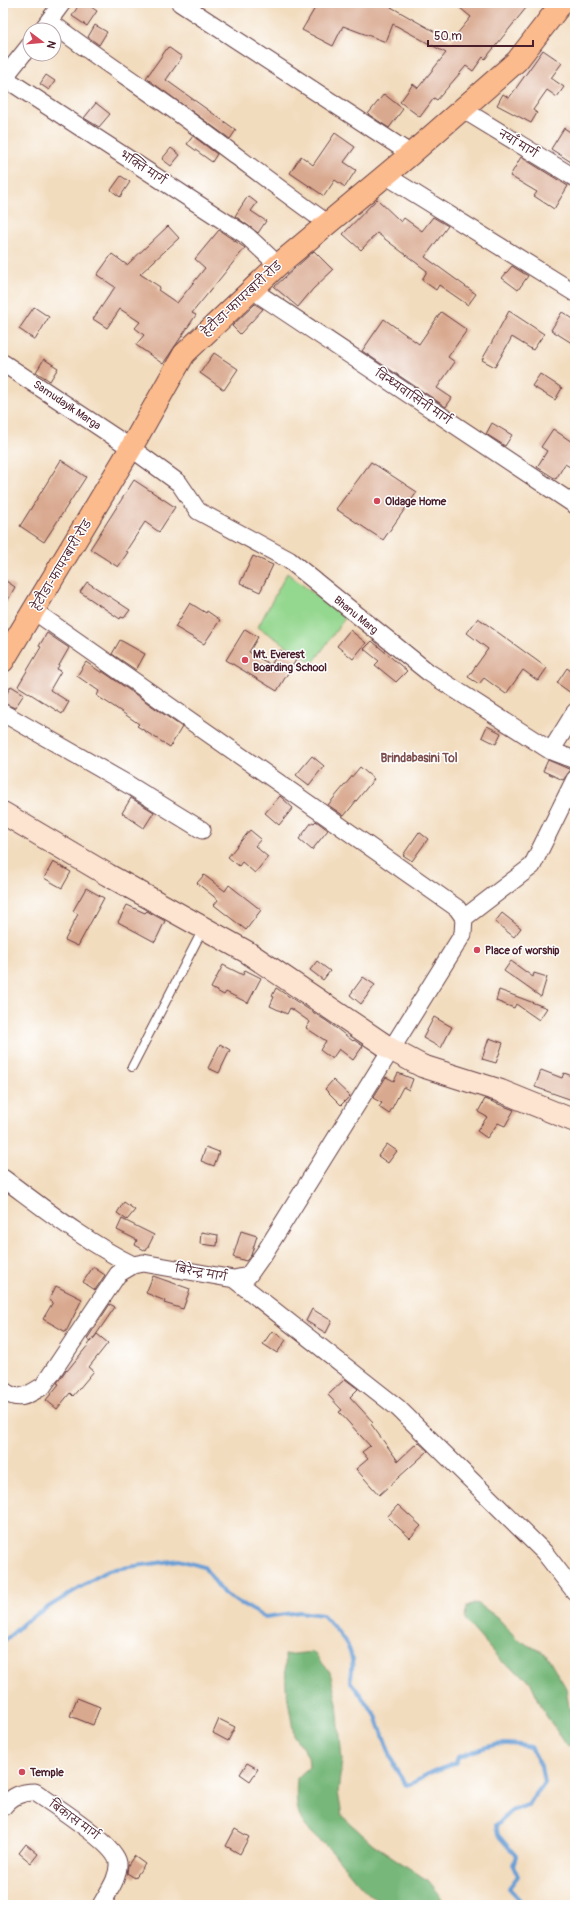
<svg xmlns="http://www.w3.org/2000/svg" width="578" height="1908" font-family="Pangolin,'Playpen Sans Deva',sans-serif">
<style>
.green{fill:#94d78f;stroke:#6f7b5d}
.forest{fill:#77b87a;stroke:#606c52}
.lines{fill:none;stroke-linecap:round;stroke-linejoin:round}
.stream{stroke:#689ed5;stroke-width:4}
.building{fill:#d9a98f}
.service-casing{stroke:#633b41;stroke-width:10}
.minor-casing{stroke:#633b41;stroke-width:19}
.secondary-casing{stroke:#633b41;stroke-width:24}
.trunk-casing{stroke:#633b41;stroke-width:24}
.service{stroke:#fff;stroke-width:8}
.minor{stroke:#fff;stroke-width:17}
.secondary{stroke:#fde4d1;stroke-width:22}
.trunk{stroke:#fbbb8d;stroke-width:22}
.poi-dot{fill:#d1495b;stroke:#fff;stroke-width:1.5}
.labels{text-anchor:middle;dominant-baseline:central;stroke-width:3;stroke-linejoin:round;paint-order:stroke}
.street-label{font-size:11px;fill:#4a1f2b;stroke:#fff}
.poi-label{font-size:11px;font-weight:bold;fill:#4a1f2b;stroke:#fff;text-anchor:start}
.neighbourhood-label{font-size:12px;font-weight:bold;fill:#7c4f4e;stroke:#fff}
</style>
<rect width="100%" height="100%" fill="#fff"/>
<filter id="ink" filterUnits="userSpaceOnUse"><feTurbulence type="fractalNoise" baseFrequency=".025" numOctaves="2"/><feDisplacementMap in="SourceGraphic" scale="8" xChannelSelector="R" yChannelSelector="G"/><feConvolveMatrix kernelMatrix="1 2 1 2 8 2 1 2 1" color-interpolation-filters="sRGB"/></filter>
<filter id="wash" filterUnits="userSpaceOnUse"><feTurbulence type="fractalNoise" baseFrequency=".012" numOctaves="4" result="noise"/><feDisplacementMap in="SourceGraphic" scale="16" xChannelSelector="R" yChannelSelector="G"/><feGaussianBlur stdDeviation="0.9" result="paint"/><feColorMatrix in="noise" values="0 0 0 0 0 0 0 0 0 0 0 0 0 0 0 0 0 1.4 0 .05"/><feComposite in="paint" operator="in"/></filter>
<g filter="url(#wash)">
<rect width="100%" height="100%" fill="#f2dcbe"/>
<path class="green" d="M287,573L345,618L313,663L258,627Z"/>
<path class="forest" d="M477,1603L497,1617L517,1639L546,1654L566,1688L575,1744L568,1747L545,1714L530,1681L500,1660L465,1620L466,1607Z
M313,1652L330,1672L337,1703L342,1760L338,1792L342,1816L373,1844L427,1880L447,1905H385C361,1892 351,1873 333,1853C324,1843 311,1834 303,1823C295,1810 296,1792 297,1778L309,1767L308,1756L294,1736L286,1687L285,1655Z"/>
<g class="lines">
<path class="stream" d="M3,1642L26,1621L108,1570L179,1560L204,1567L224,1594L265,1617L299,1612L323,1615C342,1637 359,1650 350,1681L376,1716L395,1768L406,1785C419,1782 422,1776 432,1772C440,1769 448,1767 456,1763L458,1757C489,1746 497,1740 531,1747L541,1766L544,1783L528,1805L511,1811L496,1825L498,1835L516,1856L513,1865L518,1876L509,1888L520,1900L521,1905"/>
</g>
<g id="blocks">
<path class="building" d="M80,3H85L97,11L87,26L72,16Z
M318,3H393L391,7L451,41L471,17L454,3H530L485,59L483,57L473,71L466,66L437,100L434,98L420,117L400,102L413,84L418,88L446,53L393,24L386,42L343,26L333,46L302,30Z
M95,25L107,32L99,45L88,37Z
M168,47L182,57L166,80L236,130L230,139L146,78Z
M543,50L562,63L551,78L564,87L557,97L547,90L533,110L537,113L531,123L497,105L503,94L509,98Z
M46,75L55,81L49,90L40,84Z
M384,94L403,109L389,128L368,114Z
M96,103L110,114L99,127L84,118Z
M564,128L575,135V156L571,162L551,149Z
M335,133L355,147L344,162L356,170L345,187L335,180L324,196L290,173L301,156L313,165Z
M193,136L217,154L212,162L187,144Z
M171,148L180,155L171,166L162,159Z
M521,157L568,186L554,209L534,196L537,192L510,176Z
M121,176L130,182L120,197L111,190Z
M248,196L257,203L251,211L266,221L258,233L235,216Z
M377,199L401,222L404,218L422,231L433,217L448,226L425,257L476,294L468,305L439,285L436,290L422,280L427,271L377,233L361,250L343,234Z
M168,226L179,238L140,274L160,287L158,290L177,303L205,268L195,259L219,230L245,248L192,313L196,315L163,364L136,345L144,335L135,328L140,322L120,309L107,328L93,319L115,287L97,275L112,254L127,265Z
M314,251L333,270L313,289L298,307L274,287Z
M512,266L528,276L518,290L502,278Z
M255,304L263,309L240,334L232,326Z
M34,307L49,317L35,340L19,329Z
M509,311L544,334L533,350L512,337L495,367L482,360Z
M441,312L467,330L448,357L455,362L437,388L452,398L446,407L362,351L384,319L419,344Z
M562,312L575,320V345L551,330Z
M214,353L238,369L224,390L200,373Z
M44,359L58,368L50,381L36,372Z
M540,374L562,388L555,400L532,386Z
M492,423L512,435L505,446L486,434Z
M553,429L575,444V470L565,464L556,479L537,467L547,451L541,447Z
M61,460L86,477L44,542L20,526Z
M371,462L417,492L383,540L336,509Z
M134,480L175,507L159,532L145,522L126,551L128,552L118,567L90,549Z
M253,556L273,565L260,592L240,583Z
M3,579L15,587L3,609Z
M87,582L130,610L124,618L121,617L120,619L80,592Z
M190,603L206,613L207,611L220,620L204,644L175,627Z
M478,618L547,668L538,681L523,670L506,694L484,678L479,684L468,677L488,649L467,633Z
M245,629L258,637L249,652L271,665L280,650L296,660L277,691L226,660Z
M350,630L366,643L353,659L337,646Z
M47,633L69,648L57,669L61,671L50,690L69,702L62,714L18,686L41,647L39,646Z
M120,640L145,654L136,670L112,654Z
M372,641L407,671L396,682L375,665L379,661L364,649Z
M86,662L102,673V671L182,727L170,747L137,726L139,724L113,706L97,696L99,691L77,676Z
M567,668L575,674V696L557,683Z
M11,686L24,694L15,708L3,703V700Z
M487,726L501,733L496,744L482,737Z
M312,756L324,766L309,785L296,775Z
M548,760L571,770L563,780L543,771Z
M360,767L374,779L344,816L328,805Z
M280,796L293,808L279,825L265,813Z
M131,798L154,812L144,828L122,813Z
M316,821L328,830L312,850L299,839L312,822L314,823Z
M250,830L261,839L255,846L268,857L255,873L242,862L239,866L228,857Z
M419,832L428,839L412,861L403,855Z
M53,862L71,872L62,888L44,878Z
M204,875L225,891L229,885L261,910L246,930L214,905L218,900L197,883Z
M86,888L104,898L78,946L65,940L78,914L73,911Z
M127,905L145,913L147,911L165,921L155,942L118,922Z
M502,913L521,928L514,937L495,922Z
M317,961L330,971L323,980L310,970Z
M511,961L533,977L534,973L547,977L541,997L504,971Z
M223,965L243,975L245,970L261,978L248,1003L226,992L224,995L211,988Z
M363,977L375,985L361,1004L350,995Z
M276,988L328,1022L353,1041L354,1040L363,1046L353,1060L339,1049L332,1059L320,1050L326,1041L306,1028L310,1022L290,1008L287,1014L270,1006L274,997L272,996Z
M499,990L518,997L547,1008L539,1020L516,1004L514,1008L496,1001Z
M434,1017L452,1027L441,1048L423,1038Z
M489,1038L503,1043L496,1063L482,1059Z
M220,1044L230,1050L219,1073L208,1068Z
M541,1070L562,1078L564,1073L575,1077V1101L535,1087Z
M398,1073L413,1079L409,1090L403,1087L389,1114L379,1107L382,1103L373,1098L386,1077L394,1081Z
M333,1080L350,1096L341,1105L325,1089Z
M485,1099L514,1110L505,1126L498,1123L487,1138L477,1131L487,1117L478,1112Z
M387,1144L397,1151L388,1163L378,1156Z
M206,1147L219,1152L214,1166L201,1161Z
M124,1202L135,1210L127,1220L117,1213Z
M122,1219L154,1235L146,1251L135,1245L137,1240L117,1230Z
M241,1231L257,1236L251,1255L246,1261L233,1257Z
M201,1232L218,1235L217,1246L200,1244Z
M93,1267L105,1275L95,1290L83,1282Z
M153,1276L190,1289L183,1309L164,1303L165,1301L146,1293Z
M56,1286L82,1299L66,1332L43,1319L53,1302L49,1300Z
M110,1304L115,1307L91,1342L87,1339Z
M312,1309L332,1321L326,1333L306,1321Z
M272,1331L286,1340L277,1353L263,1344Z
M97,1334L108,1343L89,1367L94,1371L73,1396L70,1393L57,1409L46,1400L59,1384L57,1383L66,1370L67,1371Z
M345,1379L358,1389L350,1397L373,1422L371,1424L398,1461L418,1442L428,1451L379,1495L356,1469L368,1459L362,1452L370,1446L339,1412L342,1410L328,1395Z
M398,1505L421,1526L410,1538L387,1517Z
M77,1698L100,1707L93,1725L70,1716Z
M219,1719L235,1727L228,1741L213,1733Z
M247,1763L258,1769L250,1781L240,1774Z
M235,1829L249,1837L240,1854L226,1846Z
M26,1844L38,1854L31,1863L19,1853Z
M134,1856L145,1864L135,1878L127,1873L128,1865Z"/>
</g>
</g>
<g filter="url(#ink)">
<use href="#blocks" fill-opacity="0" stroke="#633b41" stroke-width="1"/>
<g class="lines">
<g class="service-casing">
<path id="service" d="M132,1067L203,929"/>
</g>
<g class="minor-casing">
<path id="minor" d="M180,3L411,154
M49,21C93,55 140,85 185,118C233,153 279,189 327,223
M42,30L62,3
M3,77L247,236L278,265
M3,79L30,45
M462,109L575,178
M385,175L575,293
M251,289L575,505
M3,363L131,448L179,483L198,511L289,560L428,672L551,751L575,712
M3,713L129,785L202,830
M551,751L575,760
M464,918L532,866L575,779
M3,1178C45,1209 86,1242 133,1265
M234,1279L398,1408L544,1552L575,1592
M3,1390C18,1403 28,1395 43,1386L118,1274L133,1265L143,1263L234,1279L248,1276L265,1252L463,934L464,918L457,908L34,611
M3,1807C12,1796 21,1792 35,1792C52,1804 116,1844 118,1863C119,1878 108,1892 101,1905"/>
</g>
<g class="secondary-casing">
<path id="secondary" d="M3,813L108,875L247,952L392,1050L422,1066L501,1091L575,1121"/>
</g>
<g class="trunk-casing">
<path id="trunk" d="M3,661L131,448L184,354L278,265L411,154L517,61L562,3"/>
</g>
<use href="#service" class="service"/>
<use href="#minor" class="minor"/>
<use href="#secondary" class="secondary"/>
<use href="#trunk" class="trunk"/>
</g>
</g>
<g class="poi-dot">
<circle cx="377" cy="501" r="4"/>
<circle cx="245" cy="660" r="4"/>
<circle cx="477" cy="950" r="4"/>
<circle cx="22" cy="1772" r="4"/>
</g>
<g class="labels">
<g class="street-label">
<text transform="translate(518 144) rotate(31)">नयाँ मार्ग</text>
<text transform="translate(143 168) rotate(33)">भक्ति मार्ग</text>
<text transform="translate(242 299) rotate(-43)">हेटौडा-फापरबारी रोड</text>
<text transform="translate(413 397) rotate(34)">विन्ध्यवासिनी मार्ग</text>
<text transform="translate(67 405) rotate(34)">Samudayik Marga</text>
<text transform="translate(62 565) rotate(-59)">हेटौडा-फापरबारी रोड</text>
<text transform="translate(356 615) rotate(39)">Bhanu Marg</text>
<text transform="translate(201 1273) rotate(10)">बिरेन्द्र मार्ग</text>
<text transform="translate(74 1820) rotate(36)">बिकास मार्ग</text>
</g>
<g class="poi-label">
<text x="385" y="501">Oldage Home</text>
<text x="253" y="654">Mt. Everest<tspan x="253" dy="13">Boarding School</tspan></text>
<text x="485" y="950">Place of worship</text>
<text x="30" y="1772">Temple</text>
</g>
<g class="neighbourhood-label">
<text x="419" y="758">Brindabasini Tol</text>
</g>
</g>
<rect width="578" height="1908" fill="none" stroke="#fff" stroke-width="16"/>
<g transform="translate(42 42) rotate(106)"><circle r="19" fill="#ffffff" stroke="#b7a5aa"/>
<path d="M0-3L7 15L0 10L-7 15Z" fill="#d1495b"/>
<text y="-6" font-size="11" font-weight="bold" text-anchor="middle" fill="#4a1f2b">N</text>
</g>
<path d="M428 40v6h105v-6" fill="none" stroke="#4a1f2b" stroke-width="2"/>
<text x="434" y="40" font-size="12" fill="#4a1f2b" stroke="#ffffff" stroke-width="3" paint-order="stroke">50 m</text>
</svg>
